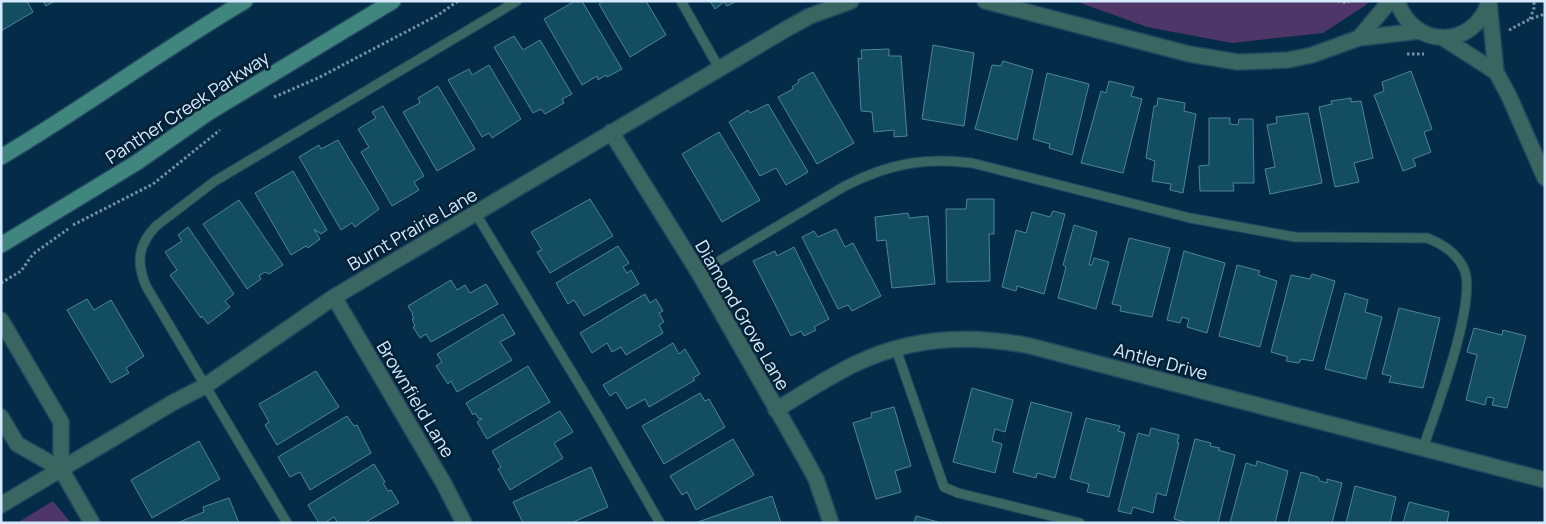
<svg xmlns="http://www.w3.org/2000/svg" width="1546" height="524" font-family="Manrope,sans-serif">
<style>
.green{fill:#4f3669}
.building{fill:#124d61;stroke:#4e859a}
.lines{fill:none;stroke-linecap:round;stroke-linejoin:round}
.lane-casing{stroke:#214660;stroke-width:11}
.street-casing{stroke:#214660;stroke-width:18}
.secondary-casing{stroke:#214660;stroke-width:18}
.path{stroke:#7391a7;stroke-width:3;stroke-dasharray:2.5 2.5;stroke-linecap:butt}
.lane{stroke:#3b6560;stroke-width:9}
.street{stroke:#3b6560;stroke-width:15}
.secondary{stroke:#40867e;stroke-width:15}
.labels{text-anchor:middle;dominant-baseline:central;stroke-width:5;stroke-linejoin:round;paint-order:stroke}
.street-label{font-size:18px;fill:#d5eafc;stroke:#052136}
</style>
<rect width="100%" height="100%" fill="#042b47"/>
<path class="green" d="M1075,1H1369L1366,5L1323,33L1232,43L1147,27Z
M53,501L71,523H17Z"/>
<path class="building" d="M1,1H27L33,12L1,31Z
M43,1H55L46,6Z
M575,1H582L622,69L607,77L606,75L598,80L597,76L582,85L544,19Z
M603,1H646L666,35L630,57L599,4Z
M710,1H737L727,6L724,2L715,9Z
M514,36L523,50L540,40L572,94L562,99L564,103L545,114L541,109L533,113L494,47Z
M933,45L974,53L964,126L922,119Z
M889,49V56H901L907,136L894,137V130L874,132L872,112L861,111L858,58L862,59L861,50Z
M1003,61L1033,70L1017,140L975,129L992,65L1001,66Z
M489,65L521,119L492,138L489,133L482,137L448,80L469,69L472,75Z
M1411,71L1432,129L1424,132L1431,152L1413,159L1416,166L1403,171L1374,95L1384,91L1382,82Z
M813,72L854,143L817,164L778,97L793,89L792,87L799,82L798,80Z
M1047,73L1089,84L1072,155L1049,148L1050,144L1033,139Z
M1109,81L1134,87L1131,96L1142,99L1123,173L1081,163L1101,91L1106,93Z
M438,86L475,149L437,171L403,112L420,103L418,98Z
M1158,98L1185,103L1184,111L1196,114L1183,193L1170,190L1171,184L1152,181L1155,161L1146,158L1154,106H1157Z
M1351,98V102L1361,101L1373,158L1354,163L1359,182L1335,187L1319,107L1332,104L1331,101Z
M768,104L808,172L786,185L776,168L760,176L729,122L748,110L750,113Z
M383,106L424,176L414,182L419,190L392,206L361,152L369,147L358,129L376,118L372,112Z
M1308,113L1322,183L1270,194L1265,169L1275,167L1267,125L1277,123L1276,117Z
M1209,118H1230V124L1238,125L1239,119H1253L1254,183H1233L1234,191H1200L1199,166L1209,165Z
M719,132L760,200L722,222L682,154Z
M338,140L379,209L355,227L352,223L341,230L299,157L319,145L321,149Z
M293,171L327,230L321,234L314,229L320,239L308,248L306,246L291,255L255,193Z
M590,199L613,236L550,273L537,252L542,250L531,232Z
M967,199H994V234H989L990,281L947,282L946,209H966Z
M239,200L283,265L269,274L265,272L259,276L261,279L247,289L203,224Z
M1053,211L1065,214L1044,294L1017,286L1016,291L1002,287L1016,230L1026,233L1032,212L1050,217Z
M908,213L909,218L928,216L935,284L892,288L886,240L877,241L875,217Z
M1074,225L1097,232L1089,265H1092L1094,258L1109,262L1096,309L1058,298L1066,267L1063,265Z
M188,227L234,294L225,301L230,307L208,324L202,316L201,318L170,275L177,270L165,252L182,241L178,235Z
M836,229L845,247L853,243L881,296L852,311L848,305L838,309L802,237L814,231L818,237Z
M1129,238L1170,248L1152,317L1120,311L1121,306L1112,304Z
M618,246L629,263L623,267L627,273L631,270L639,284L584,316L574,300L568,304L556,283Z
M794,247L829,319L814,327L816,330L804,336L801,331L791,336L753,261L775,251L777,256Z
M1184,251L1225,263L1207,333L1187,327L1189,319L1182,317L1180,323L1167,320Z
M1237,265L1260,271L1258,275L1277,281L1260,347L1219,336Z
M1312,274L1335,281L1313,361L1301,359L1299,363L1286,361L1288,357L1271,352L1291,275L1310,279Z
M451,280L457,290L465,285L470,293L486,284L498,304L431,342L426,334L420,338L413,327L415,326L412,319L414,318L412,315L413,314L408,306Z
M1345,293L1368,300L1365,312L1382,317L1366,379L1325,369Z
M645,294L650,303L656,299L663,311L659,313L664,322L659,325L663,333L626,355L621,347L612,352L607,343L592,353L580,333Z
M87,299L94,310L111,300L144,356L126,368L129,373L111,383L67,310Z
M1399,308L1440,318L1423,388L1389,382L1391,376L1382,374Z
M503,314L515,334L500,342L512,360L457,392L451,381L448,384L436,366L442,362L437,354Z
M1474,328L1502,335L1503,330L1526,336L1507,408L1492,405L1494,398L1487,397L1485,405L1466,400L1477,355L1467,352Z
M673,343L679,354L685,349L700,374L693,378L695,380L649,407L645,399L627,409L616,392L610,396L603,385Z
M528,366L550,402L487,439L477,422L482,419L481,418L479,419L475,413L473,415L466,403Z
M316,371L339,407L277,445L265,425L269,422L259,404Z
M972,388L1013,400L1005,432L995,429L992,441L1002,444L995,473L953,462Z
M700,393L705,401L709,399L725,427L664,464L642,426Z
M1031,402L1072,413L1055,478L1037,473L1036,478L1013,472Z
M894,407L911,466L895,471L901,492L876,499L853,423L872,417L871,413Z
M560,411L573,432L554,443L563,458L510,490L498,469L501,467L492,451Z
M347,416L354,426L357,425L371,453L310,490L300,472L290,477L278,457Z
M1086,418L1120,426L1118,431L1125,433L1109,497L1087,492L1089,484L1070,479Z
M1151,428L1179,435L1177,443H1179L1166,496L1157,493L1153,513L1133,507L1131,514L1118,511L1138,433L1149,436Z
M733,439L754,475L696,510L687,492L682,495L670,476Z
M1195,439L1211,443L1210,446L1220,448L1218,450L1235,455L1218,523H1189L1174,519Z
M199,441L220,479L152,518L131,480Z
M1257,461L1288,471L1275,523H1230L1246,463L1256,466Z
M374,464L385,482L383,483L388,491L391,490L399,503L364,523H338L334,517L324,523H319L308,505Z
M591,467L608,507L571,523H523L513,502Z
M1301,472L1318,477L1320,481L1327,483V479L1342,483L1332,523H1288Z
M1355,486L1396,497L1390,523H1346Z
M772,496L781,523H699L698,522Z
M229,498L239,523H177L204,512L203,507Z
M1409,502L1449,512L1447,523H1403Z
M916,516L938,522V523H914Z"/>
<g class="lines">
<g class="lane-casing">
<path id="lane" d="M681,1L719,68
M476,214L599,417L660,523
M699,273L845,186C888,164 924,157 972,163L1190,218L1295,237L1427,238C1443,244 1457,253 1464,269C1478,300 1435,413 1423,448
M896,349L944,487L958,493L1080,523
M287,523L146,286C136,262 138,245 156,226L215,181L517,1"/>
</g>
<g class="street-casing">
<path id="street" d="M985,1L1189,54L1238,62L1288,60L1312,55L1359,38L1420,31
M1397,1C1413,49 1473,50 1489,2
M1489,2L1496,72L1509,96L1545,178
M1359,38L1390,1
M1443,38L1496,72
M611,132L699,273L804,457L816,479L831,523
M334,297L443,482L464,523
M1,320L61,422V469
M776,410C802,394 828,377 855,364C910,337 971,334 1030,346L1545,480
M1,417L17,444L61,469L92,523
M1,505L174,402L205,386L334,297L788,28L810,16L851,1"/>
</g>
<g class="secondary-casing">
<path id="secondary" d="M1,157C84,108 162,50 245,1
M1,245L136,163L208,113L393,1"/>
</g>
<path class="path" d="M1338,1L1347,3L1349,1
M1530,19L1534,8V1
M1509,30L1530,19L1545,14
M1407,54H1424
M274,97L318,78L438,15L458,1
M73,225L153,184L220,130
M1,283L21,271L33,254L68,229"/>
<use href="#lane" class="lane"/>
<use href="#street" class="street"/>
<use href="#secondary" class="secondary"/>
</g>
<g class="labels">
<g class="street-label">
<text transform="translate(187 107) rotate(-33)">Panther Creek Parkway</text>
<text transform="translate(412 229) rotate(-30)">Burnt Prairie Lane</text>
<text transform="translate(743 315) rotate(60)">Diamond Grove Lane</text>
<text transform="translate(1161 361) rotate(15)">Antler Drive</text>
<text transform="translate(416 399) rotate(59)">Brownfield Lane</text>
</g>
</g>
<rect width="1546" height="524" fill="none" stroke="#d5eafc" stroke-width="5"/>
</svg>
